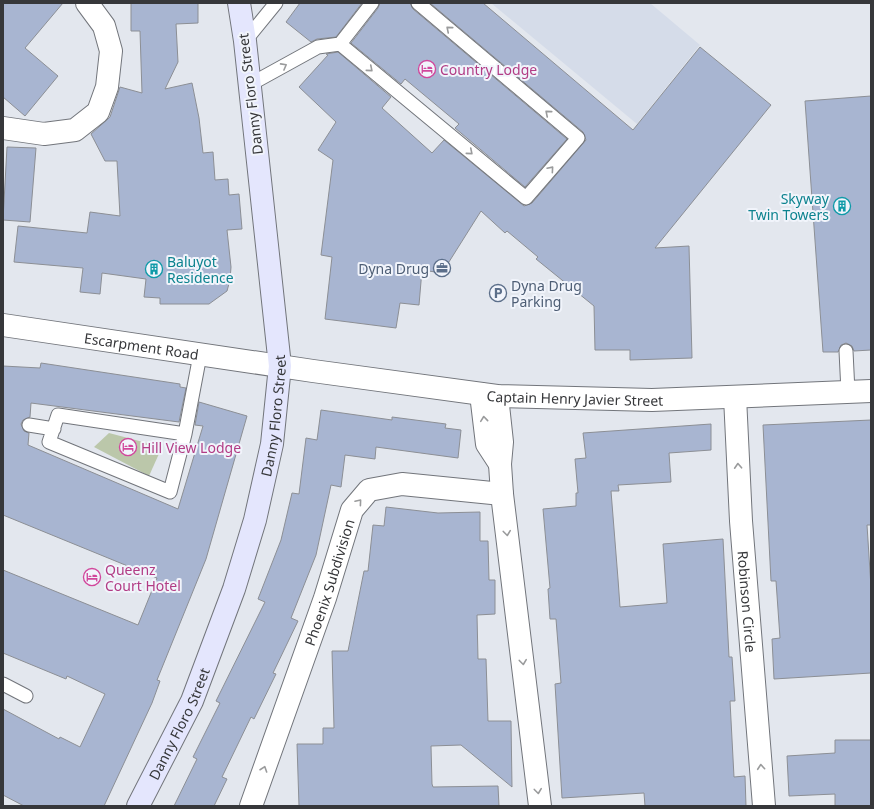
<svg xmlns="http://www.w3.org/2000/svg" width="874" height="809" font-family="'Noto Sans',sans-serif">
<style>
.built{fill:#d5dce9}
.green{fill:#bbc7aa}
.building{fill:#a8b5d1;stroke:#8c8f95}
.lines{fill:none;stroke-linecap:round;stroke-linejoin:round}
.service-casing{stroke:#72757b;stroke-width:15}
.minor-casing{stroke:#72757b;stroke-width:24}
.tertiary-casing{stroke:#72757b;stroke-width:24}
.secondary-casing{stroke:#72757b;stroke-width:24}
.service{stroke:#fff;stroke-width:13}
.minor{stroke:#fff;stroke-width:22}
.tertiary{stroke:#fff;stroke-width:22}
.secondary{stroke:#e4e6fd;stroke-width:22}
.oneway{stroke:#9a9b9c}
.labels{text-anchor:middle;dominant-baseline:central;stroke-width:4;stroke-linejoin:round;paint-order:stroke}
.hotel-label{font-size:14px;fill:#b23c85;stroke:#f1f4fb;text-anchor:start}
.street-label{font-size:14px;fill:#36373a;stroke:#f1f4fb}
.culture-label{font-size:14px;fill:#0d838f;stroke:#f1f4fb;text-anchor:end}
.service-label{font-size:14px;fill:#4e5e75;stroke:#f1f4fb;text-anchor:end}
</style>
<rect width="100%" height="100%" fill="#e3e7ee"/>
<path class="built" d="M491,3H650L700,45L637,124Z"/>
<path class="green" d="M109,433L162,447L149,476L94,447Z"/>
<path class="building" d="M3,3H63L25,48L58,76L25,116L3,97Z
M131,3H198V23L176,24L178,62L165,89L192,83L199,118L203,153L213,152L215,180L228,179L229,195L239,194L242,229L227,230L231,267L230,280L227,291L209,304H160V298L144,297L146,279L102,273L100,294L80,292L83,268L14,262L18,226L87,233L90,212L120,216L117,161H105L91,134L110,117L120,87L142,93L140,31H131Z
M300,3H362L336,37L317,39L311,42L286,22Z
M380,3H410L413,9L567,139L525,187L455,128L459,124L405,79L401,84L351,43L378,8Z
M430,3H483L633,130L700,47L771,105L655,248L689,246L692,358L630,360V350H595L594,306L536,259L538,257L507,231L505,233L481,211L442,273L422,270L419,305L400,303L396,328L325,319L332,257L321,255L333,160L318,150L336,122L299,87L328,55L326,54L338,52L391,97L382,108L432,153L444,140L524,206L532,203L586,140L583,132Z
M871,96V350L854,351L852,346L846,343L841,345L838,352H823L805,101Z
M7,147L36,148L30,222L3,220Z
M41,363L180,384V387L186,388L179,422L31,403L30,417L23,420L21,424L24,431L29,433L28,445L178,509L203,426L195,425L199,402L247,416L206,559L157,680L160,681L152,703L104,806H24L3,795V709L59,739L60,737L80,747L105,694L67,676L66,679L3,653V570L138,625L157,578L3,515V366L40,368Z
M321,410L392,420V417L446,424L445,428L461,430L458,458L376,447L375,459L345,455L341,487L331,485L316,555L291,618L298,621L273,673L276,674L254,719L251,717L222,777L227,779L214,806H174L197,759L193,757L220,703L216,701L265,602L258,599L281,540L292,493L299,494L306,438L317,440Z
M871,420V525H867L871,587V673L774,679L772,639L780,638L776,581H771L763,425Z
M711,424V450L669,453L671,482L618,485L619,491H611L618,579L620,607L667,603L663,544L723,539L729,657H732L735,701H730L734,777L745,776L746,806H645L644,793L562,798L555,684L561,683L556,619H550L548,589L550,588L543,509L576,506V493H578L575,459L586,458L583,433Z
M386,507L438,513L480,512V541H488L489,580H495V614L477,615L478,659H486L488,721H511L512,787L461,745L431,746L432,784L433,787L498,786L499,806H299L297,744H323V728H334L332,651H348L364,571H368L373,525L384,526Z
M835,740H871V806H835V794L789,796L787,756L835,753Z"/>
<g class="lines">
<g class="service-casing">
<path id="service" d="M245,41L276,3
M340,44L526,198L578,138L418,3
M249,85L318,47L340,44L372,3
M846,351L848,392
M29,425L54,429
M185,434L58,415L49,442L170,492L185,434L200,355
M3,684L26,696"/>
</g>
<g class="minor-casing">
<g id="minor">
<path d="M3,128L44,134L75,130L98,112L107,87L111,51L104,26L87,3"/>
<path d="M481,394L487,444L500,464"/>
<path d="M497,396L502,442L500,464L502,494L540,806"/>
<path id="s1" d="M735,397L741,521L764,806"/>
<path id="s2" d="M251,806L325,598L352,510L369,490L402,484L502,494"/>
</g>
</g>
<g class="tertiary-casing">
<g id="tertiary">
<path id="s3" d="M3,325L313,371L497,396L652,400L871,391"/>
</g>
</g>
<g class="secondary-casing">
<g id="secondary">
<path id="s4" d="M138,806L192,701L234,589L255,520L272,444L280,366L245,41L239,3"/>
</g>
</g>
<use href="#service" class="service"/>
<use href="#minor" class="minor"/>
<use href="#tertiary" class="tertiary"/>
<use href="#secondary" class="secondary"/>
</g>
<defs><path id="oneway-chevron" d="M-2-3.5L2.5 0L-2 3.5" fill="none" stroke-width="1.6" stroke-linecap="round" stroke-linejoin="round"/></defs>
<g class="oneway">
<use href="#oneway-chevron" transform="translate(449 29) rotate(-140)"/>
<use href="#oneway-chevron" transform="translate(284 66) rotate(-29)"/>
<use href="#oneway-chevron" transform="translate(370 69) rotate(40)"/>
<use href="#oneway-chevron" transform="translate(548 113) rotate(-140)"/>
<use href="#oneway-chevron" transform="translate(470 152) rotate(40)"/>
<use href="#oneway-chevron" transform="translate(551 169) rotate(-49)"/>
<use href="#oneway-chevron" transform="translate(484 419) rotate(-96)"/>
<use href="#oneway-chevron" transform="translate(738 466) rotate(-93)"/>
<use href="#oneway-chevron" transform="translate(359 502) rotate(-50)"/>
<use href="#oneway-chevron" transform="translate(507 533) rotate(83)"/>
<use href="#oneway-chevron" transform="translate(523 662) rotate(83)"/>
<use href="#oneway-chevron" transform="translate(761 767) rotate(-95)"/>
<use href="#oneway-chevron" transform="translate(264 769) rotate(-71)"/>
<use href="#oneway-chevron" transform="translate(538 791) rotate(83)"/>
</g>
<defs>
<g id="hotel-ring" transform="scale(0.9)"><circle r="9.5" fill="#f1f4fb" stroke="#d1479c" stroke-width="1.5"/><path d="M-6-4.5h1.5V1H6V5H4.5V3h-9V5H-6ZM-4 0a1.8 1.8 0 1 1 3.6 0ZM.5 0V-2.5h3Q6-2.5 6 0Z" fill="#d1479c"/></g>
<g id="building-ring" transform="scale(0.9)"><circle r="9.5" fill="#f1f4fb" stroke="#0f9aa8" stroke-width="1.5"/><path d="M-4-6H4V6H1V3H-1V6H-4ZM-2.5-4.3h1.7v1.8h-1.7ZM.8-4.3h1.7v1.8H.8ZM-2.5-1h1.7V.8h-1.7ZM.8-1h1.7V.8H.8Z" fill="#0f9aa8"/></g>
<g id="office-ring" transform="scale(0.9)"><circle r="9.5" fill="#f1f4fb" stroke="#5c6f8a" stroke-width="1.5"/><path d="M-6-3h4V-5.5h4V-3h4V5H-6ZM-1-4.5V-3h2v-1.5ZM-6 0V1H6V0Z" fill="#5c6f8a"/></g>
<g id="parking-ring" transform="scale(0.9)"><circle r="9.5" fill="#f1f4fb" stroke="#5c6f8a" stroke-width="1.5"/><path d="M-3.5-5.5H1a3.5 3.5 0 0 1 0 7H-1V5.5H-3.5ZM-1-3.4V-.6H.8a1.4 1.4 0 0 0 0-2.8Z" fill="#5c6f8a"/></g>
</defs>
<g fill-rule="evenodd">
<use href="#hotel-ring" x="427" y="69"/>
<use href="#building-ring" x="842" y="206"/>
<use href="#office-ring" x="442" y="268"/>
<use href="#building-ring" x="154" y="269"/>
<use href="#parking-ring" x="498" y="293"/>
<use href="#hotel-ring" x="128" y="447"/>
<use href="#hotel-ring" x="92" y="577"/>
</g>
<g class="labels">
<g class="hotel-label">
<text x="440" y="69">Country Lodge</text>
<text x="141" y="447">Hill View Lodge</text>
<text x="105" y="569">Queenz<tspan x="105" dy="16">Court Hotel</tspan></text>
</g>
<g class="street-label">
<text transform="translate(250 94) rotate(-97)">Danny Floro Street</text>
<text stroke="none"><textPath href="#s3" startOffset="140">Escarpment Road</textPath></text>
<text stroke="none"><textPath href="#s3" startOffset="577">Captain Henry Javier Street</textPath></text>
<text stroke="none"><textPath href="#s4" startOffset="416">Danny Floro Street</textPath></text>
<text stroke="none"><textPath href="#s2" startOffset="237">Phoenix Subdivision</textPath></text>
<text stroke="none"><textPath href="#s1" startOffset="205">Robinson Circle</textPath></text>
<text stroke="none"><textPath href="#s4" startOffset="92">Danny Floro Street</textPath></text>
</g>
<g class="culture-label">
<text x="829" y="198">Skyway<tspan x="829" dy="16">Twin Towers</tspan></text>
<text x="167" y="261" text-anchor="start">Baluyot<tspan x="167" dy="16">Residence</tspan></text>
</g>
<g class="service-label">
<text x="429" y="268">Dyna Drug</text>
<text x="511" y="285" text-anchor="start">Dyna Drug<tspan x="511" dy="16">Parking</tspan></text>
</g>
</g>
<rect width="874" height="809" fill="none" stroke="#36373a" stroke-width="8"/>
</svg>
